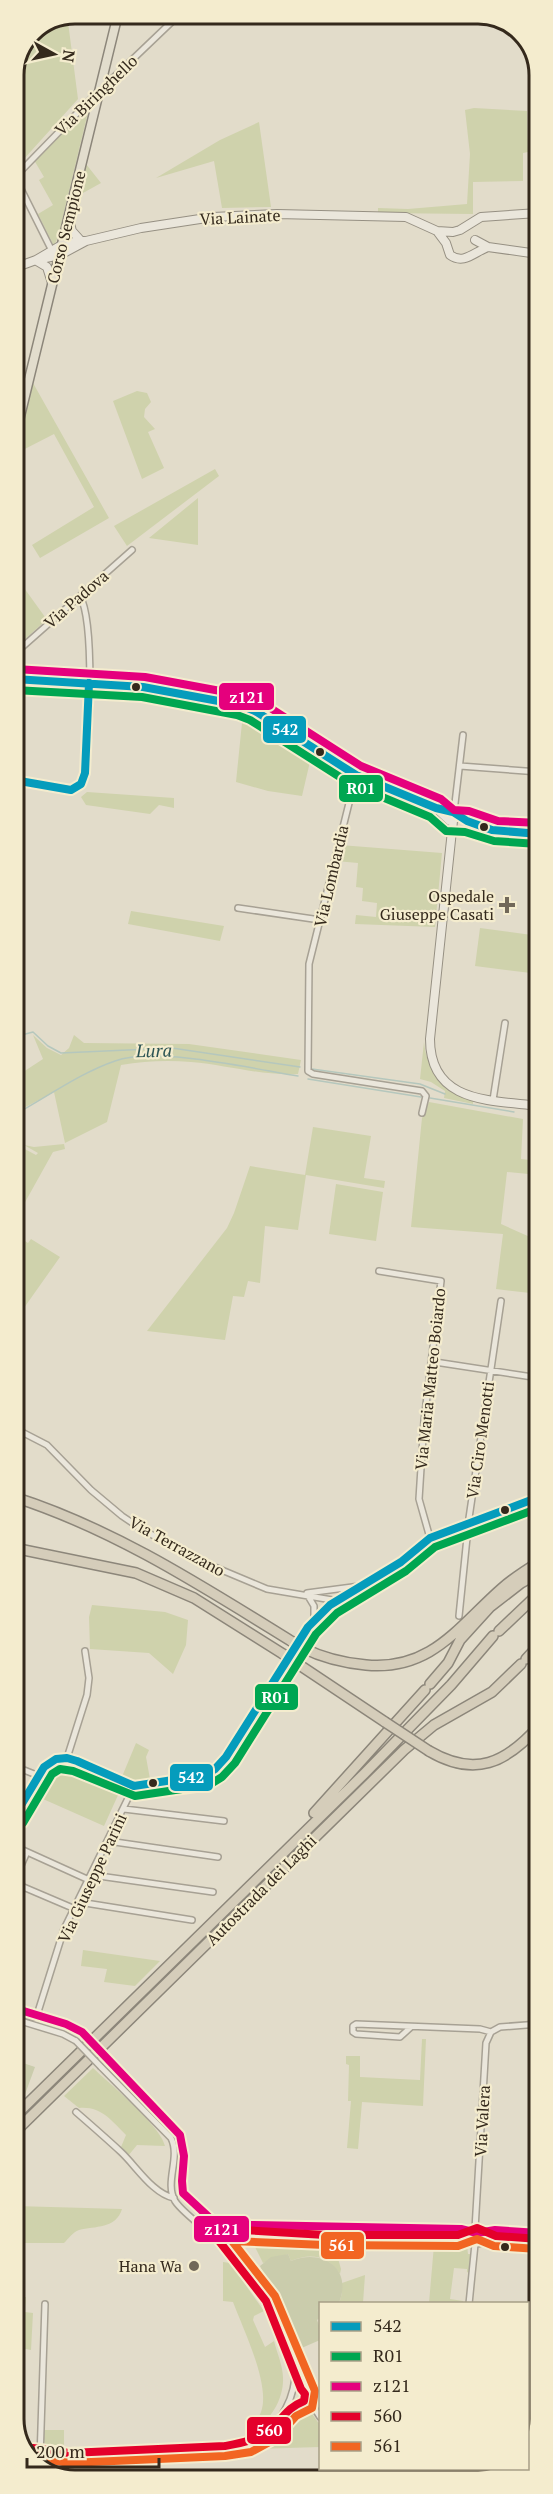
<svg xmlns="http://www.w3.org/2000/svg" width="553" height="2494" font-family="'PT Serif',serif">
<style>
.green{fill:#cfd2ac}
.cemetery{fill:#caccac}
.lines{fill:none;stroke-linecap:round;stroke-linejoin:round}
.stream{stroke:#b5c7bd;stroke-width:1.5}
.street-casing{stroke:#a7a194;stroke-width:8}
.secondary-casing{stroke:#969083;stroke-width:10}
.primary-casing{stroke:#8c867a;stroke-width:11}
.highway-casing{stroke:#8c867a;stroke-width:12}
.street{stroke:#eae6db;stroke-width:5}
.secondary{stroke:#eae6db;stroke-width:8}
.primary{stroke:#e2ddcd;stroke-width:8}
.highway{stroke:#d5cdba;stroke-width:9}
.street-bridge-casing{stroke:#a7a194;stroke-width:8;stroke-linecap:butt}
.highway-bridge-casing{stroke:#8c867a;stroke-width:12;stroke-linecap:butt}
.street-bridge{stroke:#eae6db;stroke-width:5}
.highway-bridge{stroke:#d5cdba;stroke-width:9}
.bus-1-casing{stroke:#f4ecce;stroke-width:12}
.bus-2-casing{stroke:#f4ecce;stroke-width:12}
.bus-3-casing{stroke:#f4ecce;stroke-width:12}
.bus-4-casing{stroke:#f4ecce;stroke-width:12}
.bus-5-casing{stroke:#f4ecce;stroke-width:12}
.bus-1{stroke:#059cbc;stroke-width:8}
.bus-2{stroke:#00a651;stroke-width:8}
.bus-3{stroke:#e5007d;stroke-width:8}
.bus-4{stroke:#e4002b;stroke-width:8}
.bus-5{stroke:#f26522;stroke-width:8}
.bus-dot{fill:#34291c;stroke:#f4ecce;stroke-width:2}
.poi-dot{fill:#716859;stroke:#f4ecce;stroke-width:2}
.labels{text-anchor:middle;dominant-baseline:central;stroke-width:4.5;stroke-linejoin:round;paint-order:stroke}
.street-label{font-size:16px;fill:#34291c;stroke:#f4ecce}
.poi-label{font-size:16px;fill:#34291c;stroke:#f4ecce;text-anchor:end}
.water-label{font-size:18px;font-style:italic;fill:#2c5454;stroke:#f4ecce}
.rim{fill:none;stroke:#34291c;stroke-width:3}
.line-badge{stroke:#f4ecce;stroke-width:2}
.badge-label{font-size:16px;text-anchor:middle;font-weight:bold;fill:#fff}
</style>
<rect width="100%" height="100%" fill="#e2dcca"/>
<path class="green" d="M68,22L78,99L14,170V74L32,31L51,23Z
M90,104L58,237L54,246L38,214L53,205L39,180L44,177L34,160Z
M474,108L527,111L528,152L523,153V181L473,182V214L378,213V208L408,209L467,204L470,154L465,110Z
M259,122L271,207L222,208L214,161L156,178L220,140Z
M86,164L101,183L83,193L75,223L73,225Z
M33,383L109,518L40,558L32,545L94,507L54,434L15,454Z
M137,391L147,393L151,402L145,409L144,417L155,429L148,432L164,468L142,479L113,401Z
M215,469L219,476L127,546L114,526Z
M198,498V545L149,538Z
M14,574L45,617L44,622L14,649Z
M243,713L312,753L302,796L268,791L236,782Z
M87,792L174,798V808L159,805L150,814L86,805L81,797Z
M340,845L442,853L435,927L355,924L356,915L376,917L377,903L362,901L363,888L356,887L358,863L336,861Z
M131,911L224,926L220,941L128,924Z
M480,928L539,936V974L475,966Z
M33,1035L47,1048L61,1055L69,1048L74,1035L84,1043L189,1044L301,1060L298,1074C261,1076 228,1065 191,1062C168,1060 144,1061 121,1065L107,1122L65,1143L54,1092L14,1113V1078L43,1059Z
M424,1042C427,1072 444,1092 473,1100V1104L444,1098L445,1091L431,1082L420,1079Z
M429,1102L523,1119L521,1159L539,1161V1175L507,1172L501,1224L539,1241V1294L496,1289L503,1234L411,1227L422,1118Z
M313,1127L371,1136L364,1178L385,1181L384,1188L306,1175L298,1230L265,1226L260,1283L248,1281L244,1297L233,1296L225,1340L147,1331L227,1228L234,1213L250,1166L305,1175Z
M14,1140L19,1146L36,1155L38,1153L24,1145L34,1147L64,1144L65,1149L53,1152L14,1222Z
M336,1184L383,1192L376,1241L329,1234Z
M14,1234L28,1243L31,1239L60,1257L14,1322Z
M92,1605L165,1612L188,1620L186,1645L173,1674L149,1653L90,1649L89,1617Z
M136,1743L149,1750L146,1757L150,1779L134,1782L121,1779Z
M58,1765L119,1793L104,1826L43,1799Z
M83,1950L160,1961L135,1986L104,1982L107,1969L81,1966Z
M422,2039H426L423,2106L362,2102L358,2149L347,2148L351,2101H348L349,2065L346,2064V2056H360V2077L420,2080Z
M93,2068C110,2084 161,2126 165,2146L137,2145L128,2156L121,2147L126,2135C111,2120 101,2106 79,2108L64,2096Z
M15,2206L122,2209C116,2229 95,2226 79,2230C73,2232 68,2239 64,2243H15Z
M284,2244L335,2248L341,2269L340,2274C328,2255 310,2253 291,2261L288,2254L263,2263L254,2245Z
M461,2244L467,2246L468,2254H471L469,2273L467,2272V2269L454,2268L450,2299L463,2301V2303H429L434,2245Z
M223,2262L230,2263L264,2311L254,2316L253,2320L265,2347L274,2341C277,2353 283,2366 283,2378C284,2398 270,2424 250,2431L249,2426C254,2422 259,2418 261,2412C271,2385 243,2329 233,2302L223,2301Z
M365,2275L363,2303L339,2304L342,2293V2283Z
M15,2297H26L25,2312L33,2313L31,2350L21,2348L15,2357Z
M295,2408L310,2411L320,2425V2447L252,2449L276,2431Z
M43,2430H64V2450L51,2449L45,2446Z
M355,2469L353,2480H233L306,2476L308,2470Z"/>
<path class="cemetery" d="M14,2060L35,2067L24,2097L14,2094Z
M288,2254L291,2261C323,2248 353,2269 339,2303L320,2304V2318L317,2320L320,2328V2340L297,2350L260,2266L271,2257Z"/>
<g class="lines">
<path class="stream" d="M86,14H91
M14,1037L33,1032L48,1046L61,1053L172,1048L300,1067
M312,1069L420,1084L445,1094
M308,1079L421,1097
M430,1098L514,1112
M14,1115C47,1097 80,1073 115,1061C156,1046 254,1069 298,1076"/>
<g class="street-casing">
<path id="street" d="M15,177L52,251
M14,178L89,101L180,14
M20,649L132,550
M460,766L539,772
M356,775L309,964L308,1071L313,1074L422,1091L426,1096L422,1113
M14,780L71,790L78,787L84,778C90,745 95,622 80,596
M454,812L463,735
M456,815L496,831L539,834
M238,908L320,920
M493,1100L505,1023
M379,1271L441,1281L424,1421L419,1499L430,1538
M435,1362L539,1378
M14,1428L47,1445L91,1490L122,1516L143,1530L205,1563L267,1589L338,1601
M307,1593L360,1586
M308,1596L314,1606V1618
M459,1616L469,1518L501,1301
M67,1758L87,1695L89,1678L85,1651
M14,1766L39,1776
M124,1809L224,1821
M14,1818L44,1767L56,1759L67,1758L77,1761L134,1786L205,1775L215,1769L226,1757L308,1627L330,1605L401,1562L430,1538L539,1497
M108,1841L218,1857
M14,1846L89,1880
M92,1875L213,1892
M14,1881L27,1852
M14,1883L75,1909
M79,1902L192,1920
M14,2011L34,2017L37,2015L64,1929L134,1786
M14,2019L63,2034L76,2041
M411,2027L400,2037L356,2034L353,2032V2026L356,2024L480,2029L491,2032
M491,2032L500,2027L539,2024
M101,2067L171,2138C181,2158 164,2182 175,2201C184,2215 213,2234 226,2247C265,2287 280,2339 301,2389L306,2395L302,2402L296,2403L285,2412
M76,2112C91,2125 107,2139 121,2152C136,2166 153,2194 174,2198
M204,2224L246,2232L329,2235H458L477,2228L496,2236L539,2239
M475,2229L486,2043L491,2032
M289,2237L461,2239L477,2244L495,2240L539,2243
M225,2246C235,2246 240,2236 252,2235
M469,2304L475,2244
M306,2395L320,2417
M310,2403L320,2397
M528,2415L539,2416
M236,2444L258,2437
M27,2453L33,2448L58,2452
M40,2459L45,2304
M34,2465L48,2455L69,2453L245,2446C273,2435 292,2407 295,2378
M440,2468L446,2479
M381,2480L383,2468"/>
</g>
<g class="secondary-casing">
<path id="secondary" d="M69,220L72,231L81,241
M437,231L453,232L460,230L481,217L538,213
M475,240L488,247L538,254
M36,260L60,255L86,241L141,228L213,217L277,214L406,217L437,231L446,243L450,255C464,265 474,252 488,247
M37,261L47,267L52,283
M14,268L36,260L65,243L84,241
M14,679L143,687L240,705L255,711L356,775L436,808L454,812L456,818L450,821L436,808
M453,821L430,1039C430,1104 492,1100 539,1106"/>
</g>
<g class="primary-casing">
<path id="primary" d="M14,441L118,14"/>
</g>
<g class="highway-casing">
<path id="highway" d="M14,1497C114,1529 202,1586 291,1641
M14,1548L136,1573L194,1598L283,1654
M499,1631L539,1593
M303,1648C323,1658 344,1663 366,1665C431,1671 458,1627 501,1589C513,1578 526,1570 539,1562
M526,1659L539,1645
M295,1662L385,1722
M430,1684L448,1663L460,1640L490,1607L521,1583L539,1573
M429,1751C475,1778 506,1763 539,1726
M314,1813L425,1690
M14,2117L364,1774L451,1685L493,1636
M14,2133L404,1750L434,1725L492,1692L521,1664"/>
</g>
<use href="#street" class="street"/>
<use href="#secondary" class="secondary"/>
<use href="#primary" class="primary"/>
<use href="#highway" class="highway"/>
<g class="street-bridge-casing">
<path id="street-bridge" d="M76,2041L101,2067"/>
</g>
<g class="highway-bridge-casing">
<path id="highway-bridge" d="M291,1641L303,1648
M283,1654L295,1662
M385,1722L429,1751"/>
</g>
<use href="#street-bridge" class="street-bridge"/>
<use href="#highway-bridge" class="highway-bridge"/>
<g class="bus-1-casing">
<path id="bus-1" d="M14,679L143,687L240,705L255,711L356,775L436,808L453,812L467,821L492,830L539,834
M14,780L71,790L81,784L85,773L89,683
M14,1817L44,1767L56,1759L67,1758L77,1761L134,1786L205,1775L215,1769L226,1757L308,1627L330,1605L401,1562L430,1538L539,1497"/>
</g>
<g class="bus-2-casing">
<path id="bus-2" d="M14,690L142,697L237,715L250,720L351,784L430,817L446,831L465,832L494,841L538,844
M23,1823L52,1774L60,1769L73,1771L135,1796L209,1785L222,1777L235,1763L316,1634L337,1613L406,1571L435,1547L539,1508"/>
</g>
<g class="bus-3-casing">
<path id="bus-3" d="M15,669L145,677L242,695L261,702L361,766L441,799L454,810L469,811L498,821L539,823
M17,2009L66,2024L82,2032L180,2135L184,2156L182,2181L183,2193L227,2234L236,2227L250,2225L461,2229L477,2233L495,2230L539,2233"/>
</g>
<g class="bus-4-casing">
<path id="bus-4" d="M27,2453L33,2448L69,2453L225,2446C241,2443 258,2440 271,2429C285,2417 285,2409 304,2401L305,2394L301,2389L266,2301L219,2241V2234L225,2229L325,2235H458L477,2228L496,2236L539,2239"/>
</g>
<g class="bus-5-casing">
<path id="bus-5" d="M34,2461L45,2459L69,2463L225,2456L251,2452L275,2439L296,2416L312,2408L315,2391L275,2296L232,2241L325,2245L458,2246L477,2239L494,2246L538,2249"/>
</g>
<use href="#bus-1" class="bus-1"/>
<use href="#bus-2" class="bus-2"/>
<use href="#bus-3" class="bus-3"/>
<use href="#bus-4" class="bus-4"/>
<use href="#bus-5" class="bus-5"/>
</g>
<g class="bus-dot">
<circle cx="136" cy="687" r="5"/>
<circle cx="320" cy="752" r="5"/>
<circle cx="484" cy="827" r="5"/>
<circle cx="505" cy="1510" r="5"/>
<circle cx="153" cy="1783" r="5"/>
<circle cx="505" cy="2247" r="5"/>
</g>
<g class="poi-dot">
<path d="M504 896h6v6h6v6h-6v6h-6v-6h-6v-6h6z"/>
<circle cx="194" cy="2266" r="6"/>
</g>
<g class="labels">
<g class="street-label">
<text transform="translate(96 95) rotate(-44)">Via Biringhello</text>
<text transform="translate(240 217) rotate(-3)">Via Lainate</text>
<text transform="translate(66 227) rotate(-76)">Corso Sempione</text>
<text transform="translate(76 599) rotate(-41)">Via Padova</text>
<text transform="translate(331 876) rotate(-77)">Via Lombardia</text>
<text transform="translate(430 1379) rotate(-84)">Via Maria Matteo Boiardo</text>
<text transform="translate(480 1440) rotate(-82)">Via Ciro Menotti</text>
<text transform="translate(177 1546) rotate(29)">Via Terrazzano</text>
<text transform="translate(92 1878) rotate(-65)">Via Giuseppe Parini</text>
<text transform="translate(261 1890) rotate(-45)">Autostrada dei Laghi</text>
<text transform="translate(482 2121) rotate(-87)">Via Valera</text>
</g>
<g class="poi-label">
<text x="494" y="896">Ospedale<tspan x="494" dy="18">Giuseppe Casati</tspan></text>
<text x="182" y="2266">Hana Wa</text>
</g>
<g class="water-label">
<text transform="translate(154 1050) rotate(-1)">Lura</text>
</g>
</g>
<path d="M0 0H553V2494H0ZM75 24H478A51 51 0 0 1 529 75V2419A51 51 0 0 1 478 2470H75A51 51 0 0 1 24 2419V75A51 51 0 0 1 75 24Z" fill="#f4ecce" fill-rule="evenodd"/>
<path class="rim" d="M75 24H478A51 51 0 0 1 529 75V2419A51 51 0 0 1 478 2470H75A51 51 0 0 1 24 2419V75A51 51 0 0 1 75 24Z"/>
<g class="line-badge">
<rect x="218" y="682" width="57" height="29" rx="6" fill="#e5007d"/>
<rect x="262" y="715" width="45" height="29" rx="6" fill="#059cbc"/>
<rect x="338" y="774" width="46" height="29" rx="6" fill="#00a651"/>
<rect x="254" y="1683" width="45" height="28" rx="6" fill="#00a651"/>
<rect x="169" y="1763" width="45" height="29" rx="6" fill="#059cbc"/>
<rect x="193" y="2215" width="57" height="28" rx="6" fill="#e5007d"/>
<rect x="320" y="2231" width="45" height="29" rx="6" fill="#f26522"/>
<rect x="246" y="2416" width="46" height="29" rx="6" fill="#e4002b"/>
</g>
<g class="badge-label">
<text x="247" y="703">z121</text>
<text x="285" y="735">542</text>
<text x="361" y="794">R01</text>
<text x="276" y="1703">R01</text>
<text x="191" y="1783">542</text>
<text x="222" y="2235">z121</text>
<text x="342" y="2251">561</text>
<text x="269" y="2436">560</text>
</g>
<rect x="319" y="2302" width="210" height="168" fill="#f4ecce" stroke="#a79e87" stroke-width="1.5"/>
<rect x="331" y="2322" width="30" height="9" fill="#059cbc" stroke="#a79e87" stroke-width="1.5"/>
<text x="373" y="2332" font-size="18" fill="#34291c">542</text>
<rect x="331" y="2352" width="30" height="9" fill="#00a651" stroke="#a79e87" stroke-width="1.5"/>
<text x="373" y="2362" font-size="18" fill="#34291c">R01</text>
<rect x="331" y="2382" width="30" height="9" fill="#e5007d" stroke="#a79e87" stroke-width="1.5"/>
<text x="373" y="2392" font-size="18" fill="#34291c">z121</text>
<rect x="331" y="2412" width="30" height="9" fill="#e4002b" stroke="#a79e87" stroke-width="1.5"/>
<text x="373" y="2422" font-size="18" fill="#34291c">560</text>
<rect x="331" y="2442" width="30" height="9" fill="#f26522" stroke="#a79e87" stroke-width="1.5"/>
<text x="373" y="2452" font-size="18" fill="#34291c">561</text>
<g transform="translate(54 54) rotate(98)" stroke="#f4ecce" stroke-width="4.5" paint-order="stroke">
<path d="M0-4.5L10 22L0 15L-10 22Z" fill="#34291c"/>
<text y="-9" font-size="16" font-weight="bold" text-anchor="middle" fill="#34291c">N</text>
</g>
<path d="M27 2458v9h132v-9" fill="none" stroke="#34291c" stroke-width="3"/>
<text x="36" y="2458" font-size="18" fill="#34291c" stroke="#f4ecce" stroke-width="4.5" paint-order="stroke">200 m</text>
</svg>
